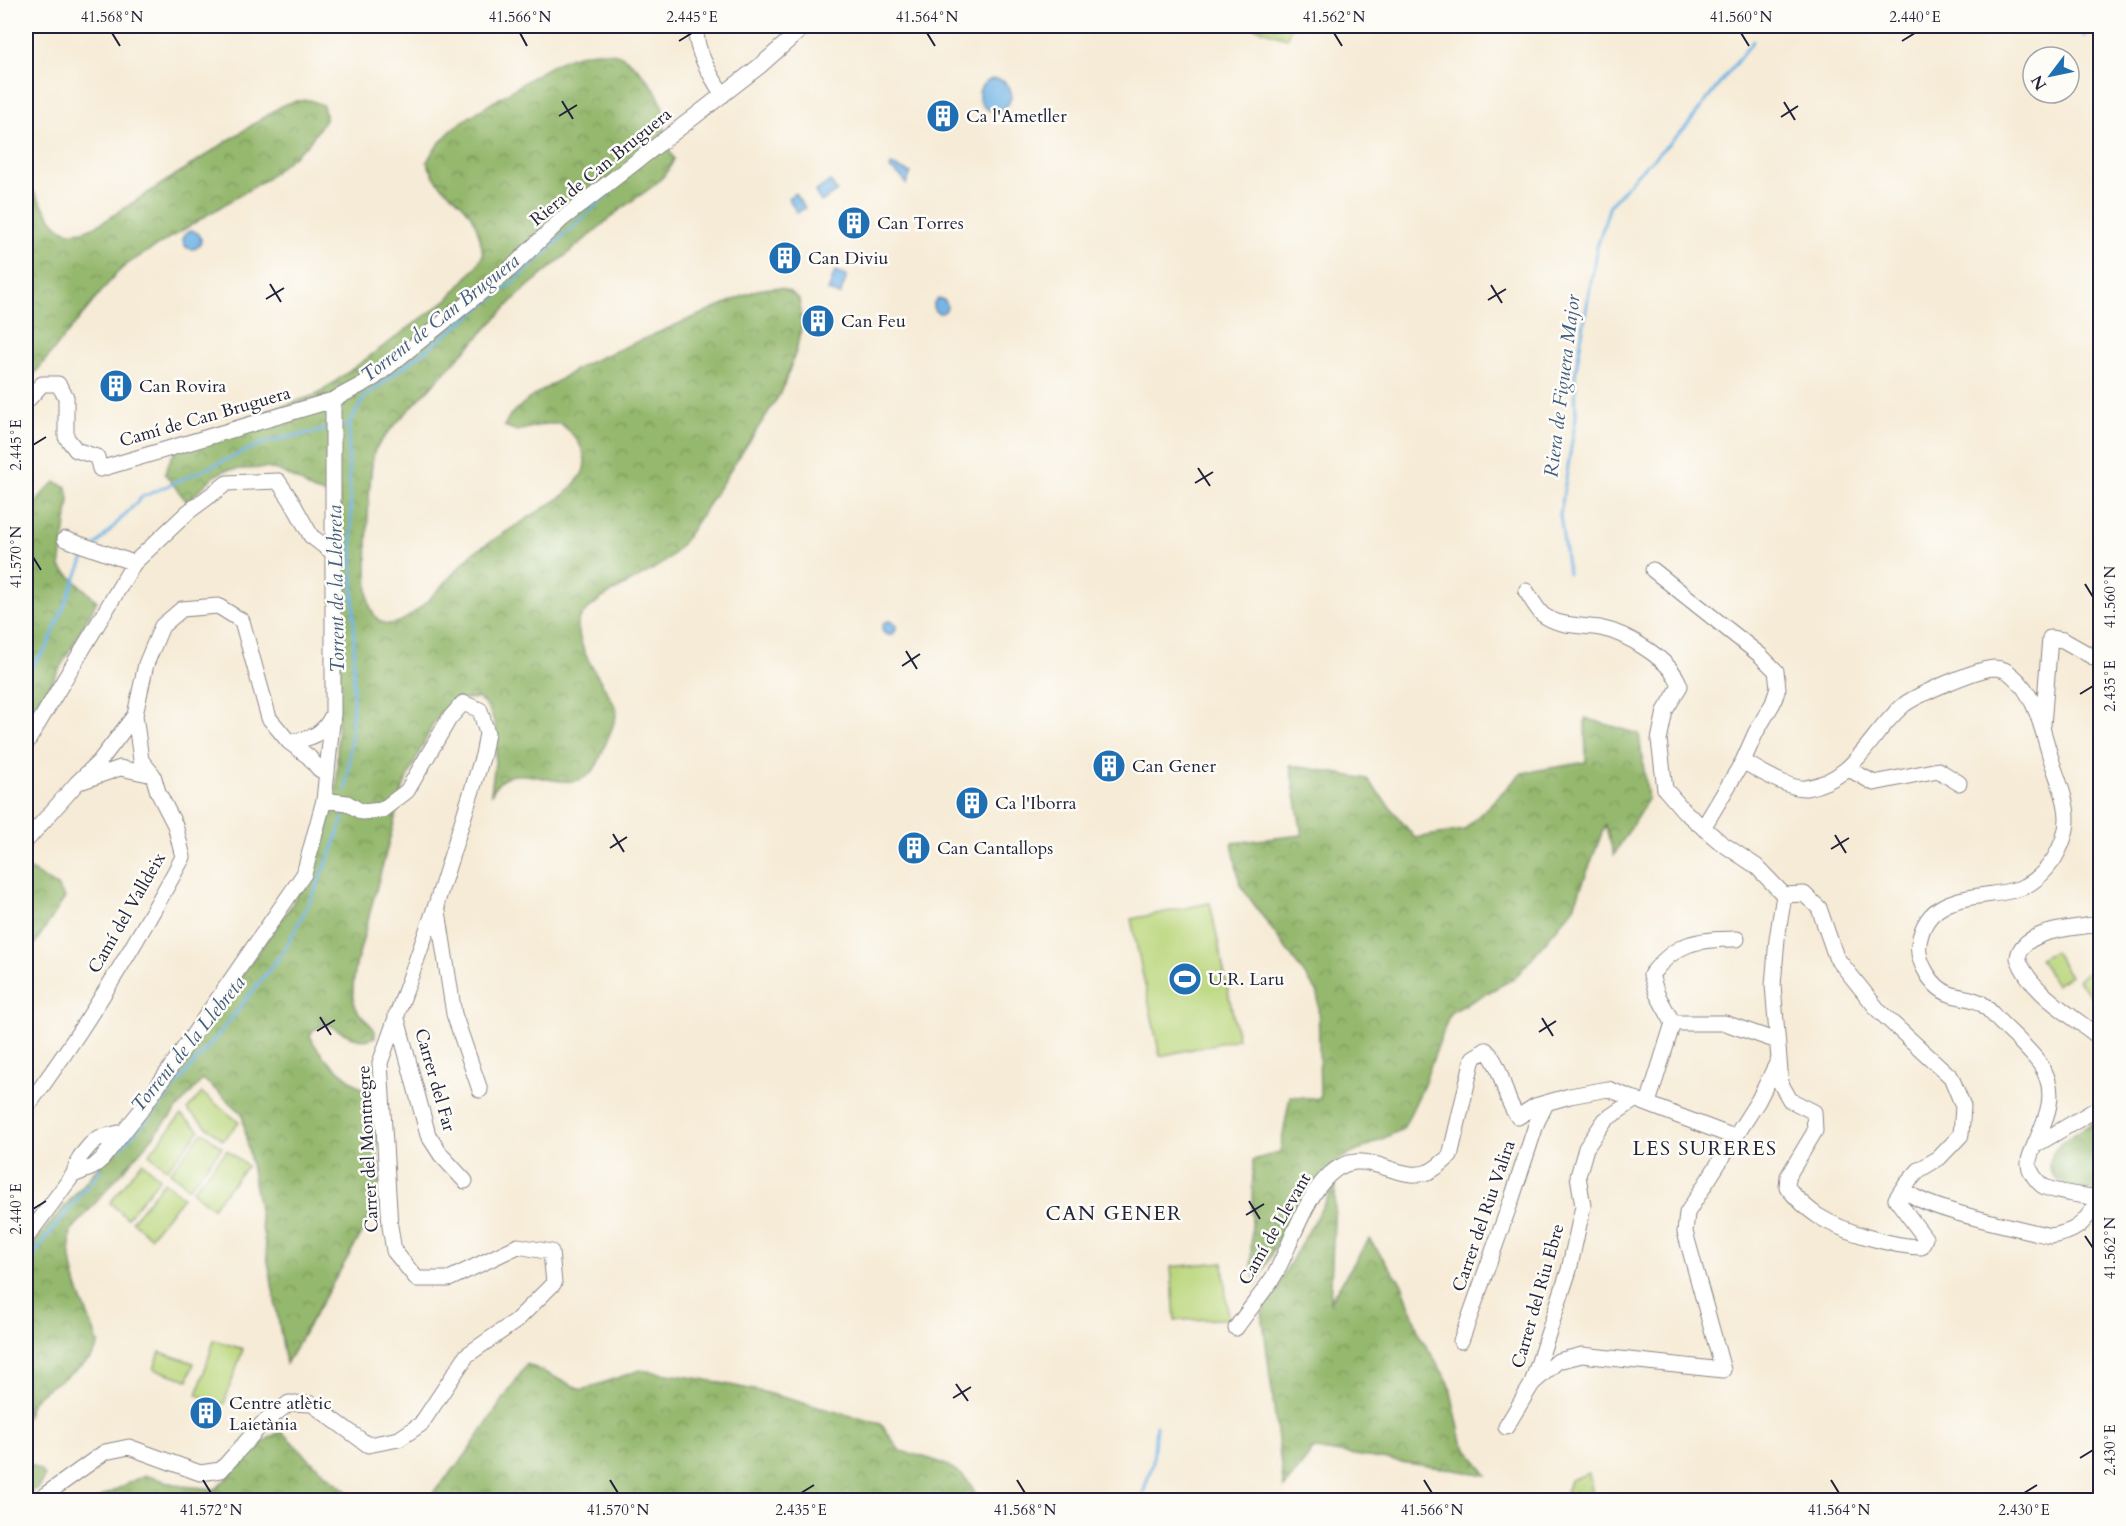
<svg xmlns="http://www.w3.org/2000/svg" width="2126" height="1526" font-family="Cardo,serif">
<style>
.forest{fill:url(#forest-crowns);stroke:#5b6d54;stroke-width:1.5}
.park{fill:url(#park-dots);stroke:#6e7c5c;stroke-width:1.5}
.pitch{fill:#bbd77e;stroke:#6e7c5c;stroke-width:1.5}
.water{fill:#70b3e5;stroke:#496a90;stroke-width:1.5}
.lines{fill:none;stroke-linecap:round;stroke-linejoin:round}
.stream{stroke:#70b3e5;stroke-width:3}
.minor-casing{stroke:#8c8688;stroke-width:17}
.minor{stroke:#fff;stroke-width:15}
.ticks{fill:none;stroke:#22223b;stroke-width:2}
.labels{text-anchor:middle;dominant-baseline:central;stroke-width:5;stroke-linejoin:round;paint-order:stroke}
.poi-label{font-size:18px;fill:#22223b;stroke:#fdfcf7;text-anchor:start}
.street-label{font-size:18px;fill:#22223b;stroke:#fdfcf7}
.water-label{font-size:20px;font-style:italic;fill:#415c7f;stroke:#fdfcf7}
.neighbourhood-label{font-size:20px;letter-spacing:1.5px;fill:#22223b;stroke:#fdfcf7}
.neatline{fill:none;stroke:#22223b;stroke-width:2}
.ticks-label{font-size:15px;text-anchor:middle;fill:#22223b}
</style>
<defs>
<pattern id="forest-crowns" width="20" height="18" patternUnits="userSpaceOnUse" patternTransform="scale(1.5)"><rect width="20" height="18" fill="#94b86d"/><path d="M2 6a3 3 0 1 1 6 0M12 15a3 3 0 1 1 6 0" fill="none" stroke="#78955b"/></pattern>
<pattern id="park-dots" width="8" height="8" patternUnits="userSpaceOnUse" patternTransform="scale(1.5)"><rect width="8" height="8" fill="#bbd77e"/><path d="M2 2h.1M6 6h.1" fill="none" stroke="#a0b86e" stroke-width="1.8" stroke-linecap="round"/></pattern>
</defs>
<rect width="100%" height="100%" fill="#fdfcf7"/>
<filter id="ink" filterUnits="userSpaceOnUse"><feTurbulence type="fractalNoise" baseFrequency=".0167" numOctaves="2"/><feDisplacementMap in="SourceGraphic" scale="12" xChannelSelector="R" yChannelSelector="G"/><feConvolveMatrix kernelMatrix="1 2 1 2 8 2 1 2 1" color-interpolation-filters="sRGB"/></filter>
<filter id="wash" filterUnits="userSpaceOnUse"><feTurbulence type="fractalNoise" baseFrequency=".008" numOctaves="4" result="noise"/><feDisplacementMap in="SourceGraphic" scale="24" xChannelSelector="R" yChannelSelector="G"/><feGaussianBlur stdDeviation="1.35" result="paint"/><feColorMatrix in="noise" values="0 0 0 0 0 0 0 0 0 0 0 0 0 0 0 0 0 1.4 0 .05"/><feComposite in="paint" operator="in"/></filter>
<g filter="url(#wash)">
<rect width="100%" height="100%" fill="#f6ebd6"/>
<path class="forest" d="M596,52C605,52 616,52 623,57C638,66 660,92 663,109C667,133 660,135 674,159C663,186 637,195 616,213C588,237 560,260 532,283C509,302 489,327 468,348C452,364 437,381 421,397C406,414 389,429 376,448C368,458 364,590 370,606C373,614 378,623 388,624C414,626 454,569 474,552L563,496C569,490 577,482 582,474C592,455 575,435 561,424H545L517,431L504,426L510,415L530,398L583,365L757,290C777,286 783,285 799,299L802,324L796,351L782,391L685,540C680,546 675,553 669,558C642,581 603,589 578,620C577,656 604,680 617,711C615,723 610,734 605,745C601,755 598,767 590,774C559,799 511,749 491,795C493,764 508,721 478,698L458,700L441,712L433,724L404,785L356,965C354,980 349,999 359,1013C364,1019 371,1024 375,1031V1037C357,1046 342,1030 326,1024L313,1030L310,1036C322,1063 352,1080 374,1098L381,1200L286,1364L242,1113L203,1079L71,1231C68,1254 73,1276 81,1298C84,1306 99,1340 98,1345C92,1368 47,1383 33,1401C29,1406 28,1413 26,1418V1257L36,1240L138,1121L291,906L323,845L337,785L340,499L312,490L301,482L278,470L265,468L226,470L214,476L187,502L165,474C170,457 176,448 190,439L318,394L448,299L476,267L483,255C481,238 475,217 462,204C444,186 438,188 427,162C433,149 442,139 453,129C467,117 484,108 500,98C529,80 561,54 596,52Z
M310,100L323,105L326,118L309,143L265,180L127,264L115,275L26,384V182C55,217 55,252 108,219L283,105L296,101Z
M55,482L67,487L69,500L60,567L97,601L26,729V542L37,502L45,491Z
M1585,718L1639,734L1648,799L1614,855L1605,825L1573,909L1515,978L1450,1013L1422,1089L1403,1129L1340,1159L1289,1221L1256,1284L1251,1263L1253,1160L1280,1152L1290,1096L1320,1099L1318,993L1240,885L1232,843L1302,835L1290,765L1367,779L1415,838L1464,830L1522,773L1586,762Z
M27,868L57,886L65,898L26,957Z
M2100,1118V1191C2083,1190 2065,1192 2054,1176C2052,1173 2048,1168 2049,1164C2049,1146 2087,1127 2100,1118Z
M1336,1183L1330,1301L1369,1239L1402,1284L1420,1336L1449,1383L1462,1442L1487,1475L1314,1449L1284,1488L1262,1312Z
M527,1364L582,1390L640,1370L702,1379L763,1392L881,1424L900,1451C931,1458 968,1466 978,1500H427L465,1456Z
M282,1432L311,1461L357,1500H96L144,1475L182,1486L216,1489C230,1475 265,1434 282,1432Z
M26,1462L41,1471L45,1476L38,1487L26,1497Z"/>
<path class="park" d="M1249,26H1291L1287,38Z
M1589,1473L1594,1500H1564L1570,1480Z"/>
<path class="pitch" d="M1210,903L1238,1039L1160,1056L1131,919Z
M2054,951L2070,976L2056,985L2040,959Z
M2100,962V1013L2093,1003L2095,1001L2078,980Z
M202,1093L239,1122L223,1140L187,1110Z
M181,1115L200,1130L167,1169L149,1154Z
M203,1132L222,1147L189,1188L170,1172Z
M227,1150L247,1166L212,1208L192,1191Z
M142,1162L160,1178L127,1218L110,1203Z
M164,1182L183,1197L150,1237L132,1221Z
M1223,1262L1228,1319L1175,1320L1171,1267Z
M214,1340L243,1349L224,1404L197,1395Z
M160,1352L194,1363L188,1380L154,1369Z"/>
<path class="water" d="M979 95a16 16 0 1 1 32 0a16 16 0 1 1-32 0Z
M891,165L911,173L906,184L902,177L890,169Z
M830,181L837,191L821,202L815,192Z
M795,193L805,208L797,213L788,198Z
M183 240a9 9 0 1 1 18 0a9 9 0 1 1-18 0Z
M835,271L847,276L840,295L828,291Z
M933 306a7 7 0 1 1 14 0a7 7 0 1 1-14 0Z
M882 628a7 7 0 1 1 14 0a7 7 0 1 1-14 0Z"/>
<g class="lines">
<path class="stream" d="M2084,36L2090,26
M338,426L349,424L365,397L515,281L619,184
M96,545L142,497L266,442L329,429
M1568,573L1560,515L1576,417L1575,375L1597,247L1610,205L1637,174L1685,128L1753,41
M26,674L47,647L84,558L90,552
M346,789C356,708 355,625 352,543C351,503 347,463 349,424
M118,1150L152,1114L218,1035L284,951L312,897L332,851L343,818
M26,1270L42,1243L100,1170
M1141,1500L1153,1462L1156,1425"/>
</g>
</g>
<g filter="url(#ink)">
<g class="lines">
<g class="minor-casing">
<path id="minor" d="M697,26C692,46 712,78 723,95
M26,402L42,384H58L66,397V437L76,450L97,457L100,469L333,400L374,378L510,269L562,219L761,65L805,26
M65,539L134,563
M1653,570L1760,655L1776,671L1778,688L1773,703L1756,732L1743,761L1703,828
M1526,591C1531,598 1536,608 1542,614C1558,627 1581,625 1600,628C1626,633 1672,660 1680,686L1665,711L1659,740L1665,789L1684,811L1720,842L1756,866L1784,895L1804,894L1819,908L1836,957L1879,1011L1951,1077L1963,1106L1961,1135L1939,1158L1919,1170L1903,1188C1919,1209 2020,1228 2050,1236C2079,1232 2084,1222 2100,1200
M2043,725L2050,638L2063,640L2100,661
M289,742C310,739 323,735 332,716
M26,744L134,563L188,512L227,483L278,481L291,500L311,536L332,552
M1743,761C1756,769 1791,790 1806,788C1858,779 1869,733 1905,704C1919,694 1977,669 1994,668C2001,668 2008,671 2013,676C2037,696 2043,734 2052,762C2058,780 2067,800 2067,819C2067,832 2061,847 2054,859C2045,872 2034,884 2018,889C1982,900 1927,890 1919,943C1916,961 1932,988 1950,994C1960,998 1971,997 1981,1003C1988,1008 1994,1016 2000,1022C2013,1035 2028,1048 2040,1064C2059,1091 2047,1117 2035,1144C2033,1150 2028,1158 2029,1164C2029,1171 2037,1182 2043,1186C2055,1193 2086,1196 2100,1198
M1849,769L1874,783L1938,770L1959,783
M83,781L120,768L153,775
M26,841L77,783L99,762L135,715
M1784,895L1777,939L1773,985L1781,1084L1790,1100L1814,1112L1815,1131L1788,1176L1787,1187C1796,1198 1806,1208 1818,1216C1844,1232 1890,1246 1921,1247L1925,1238L1896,1199L1903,1188
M437,905L454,1014L480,1090
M2100,924C2077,928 2021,929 2018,958C2030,993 2073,1016 2100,1038
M396,1015L428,1135L441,1155L465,1181
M1673,1023H1725L1777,1041
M1648,1103L1673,1023L1657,994L1651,975C1676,942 1697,939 1737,939
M26,1108C85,1029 136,944 183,857L175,825L158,792L153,775L141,760L135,715L146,664L162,626L182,609L218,606L242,621L269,718L289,742L309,757L319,769L327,774
M2034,1146L2100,1107
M73,1175L93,1167L102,1159L142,1109L304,874L324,800L333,714V400
M26,1238L73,1175L80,1157L90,1145L98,1138L123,1132
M1236,1328C1248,1311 1262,1294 1274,1276C1293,1244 1312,1165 1356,1162C1379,1160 1406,1181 1428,1172C1436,1169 1444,1161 1450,1156L1473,1058L1486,1050C1504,1068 1502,1097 1518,1117L1535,1106L1570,1096L1608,1089L1734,1137
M1461,1341L1511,1201L1537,1122L1546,1104
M1532,1383L1569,1270L1583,1206L1578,1176L1586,1148L1605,1120L1636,1099
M1506,1427L1532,1384L1558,1361L1582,1355L1723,1370L1685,1232L1687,1213L1758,1101L1779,1059
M38,1500L105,1452L129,1447L200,1473L221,1470L261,1425L289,1403L312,1404L368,1445L399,1439L421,1424L467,1355L516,1321L554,1283L551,1252L518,1246L449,1279H417L394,1251L390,1226L380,1063L437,902L483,755L487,733L480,710L463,703L449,719L407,791L382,810L362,812L347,803L324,800"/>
</g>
<use href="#minor" class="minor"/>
</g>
</g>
<path class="ticks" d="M112,33L120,46M520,33L527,46M927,33L935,46M1334,33L1342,46M1741,33L1749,46M679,41L692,33M1902,41L1915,33M562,101L573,119M1784,102L1795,120M559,116L577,105M1781,117L1798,106M270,284L281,302M1491,285L1502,303M266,299L284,288M1488,300L1506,289M33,445L46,437M1198,468L1210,486M1195,483L1213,472M33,557L41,570M2085,584L2093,597M906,651L917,669M902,666L920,654M2080,694L2093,686M613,834L624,852M1835,835L1846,853M610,848L627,837M1831,849L1849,838M320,1017L331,1035M1542,1018L1553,1036M317,1031L335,1020M1539,1032L1556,1021M1249,1201L1260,1219M33,1209L46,1201M1246,1215L1264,1204M2085,1236L2093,1248M956,1384L968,1401M953,1398L971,1387M2080,1458L2093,1450M203,1480L211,1493M610,1480L618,1493M1017,1480L1025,1493M1424,1480L1432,1493M1831,1480L1839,1493M801,1493L814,1485M2024,1493L2037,1485"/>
<defs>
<g id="building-disc" transform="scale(1.725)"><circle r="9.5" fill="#1f6fb2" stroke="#fdfcf7"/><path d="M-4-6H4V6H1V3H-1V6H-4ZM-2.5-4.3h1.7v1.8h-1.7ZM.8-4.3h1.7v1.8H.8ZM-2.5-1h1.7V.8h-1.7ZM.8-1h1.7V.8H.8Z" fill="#fff"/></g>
<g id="stadium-disc" transform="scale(1.725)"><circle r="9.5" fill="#1f6fb2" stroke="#fdfcf7"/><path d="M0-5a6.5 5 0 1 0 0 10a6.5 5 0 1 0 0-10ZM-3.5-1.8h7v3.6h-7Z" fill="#fff"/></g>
</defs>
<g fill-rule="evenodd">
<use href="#building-disc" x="943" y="116"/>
<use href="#building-disc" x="854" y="223"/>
<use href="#building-disc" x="785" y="258"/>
<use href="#building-disc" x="818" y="321"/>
<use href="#building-disc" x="116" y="386"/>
<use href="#building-disc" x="1109" y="766"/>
<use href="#building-disc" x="972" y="803"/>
<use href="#building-disc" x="914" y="848"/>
<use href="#stadium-disc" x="1185" y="979"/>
<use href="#building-disc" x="206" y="1413"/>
</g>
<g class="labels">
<g class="poi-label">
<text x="966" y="116">Ca l'Ametller</text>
<text x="877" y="223">Can Torres</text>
<text x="808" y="258">Can Diviu</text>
<text x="841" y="321">Can Feu</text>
<text x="139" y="386">Can Rovira</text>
<text x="1132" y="766">Can Gener</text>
<text x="995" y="803">Ca l'Iborra</text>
<text x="937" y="848">Can Cantallops</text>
<text x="1208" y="979">U.R. Laru</text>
<text x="229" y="1403">Centre atlètic<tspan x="229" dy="21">Laietània</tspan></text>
</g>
<g class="street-label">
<text transform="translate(601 167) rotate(-39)">Riera de Can Bruguera</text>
<text transform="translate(205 417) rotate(-16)">Camí de Can Bruguera</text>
<text transform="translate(127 913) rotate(-60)">Camí del Valldeix</text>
<text transform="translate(435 1080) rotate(74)">Carrer del Far</text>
<text transform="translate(368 1149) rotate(-93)">Carrer del Montnegre</text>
<text transform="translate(1484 1216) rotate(-71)">Carrer del Riu Valira</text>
<text transform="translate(1275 1229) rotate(-60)">Camí de Llevant</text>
<text transform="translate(1538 1296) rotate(-74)">Carrer del Riu Ebre</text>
</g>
<g class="water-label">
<text transform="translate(440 318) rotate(-38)">Torrent de Can Bruguera</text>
<text transform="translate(1562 386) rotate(-83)">Riera de Figuera Major</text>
<text transform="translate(336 589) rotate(-91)">Torrent de la Llebreta</text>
<text transform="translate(188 1044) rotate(-51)">Torrent de la Llebreta</text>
</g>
<g class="neighbourhood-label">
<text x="1705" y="1148">LES SURERES</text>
<text x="1114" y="1213">CAN GENER</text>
</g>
</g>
<rect width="2126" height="1526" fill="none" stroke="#fdfcf7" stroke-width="66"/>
<g transform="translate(2051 75) rotate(238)"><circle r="28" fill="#fdfcf7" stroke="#a5a5ac" stroke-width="1.5"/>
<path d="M0-4.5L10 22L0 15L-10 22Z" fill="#1f6fb2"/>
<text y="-9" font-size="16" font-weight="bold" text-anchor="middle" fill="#22223b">N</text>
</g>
<rect x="33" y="33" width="2060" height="1460" class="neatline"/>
<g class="ticks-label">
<text x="112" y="22">41.568°N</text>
<text x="520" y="22">41.566°N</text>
<text x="692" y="22">2.445°E</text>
<text x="927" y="22">41.564°N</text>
<text x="1334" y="22">41.562°N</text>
<text x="1741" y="22">41.560°N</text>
<text x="1915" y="22">2.440°E</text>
<text transform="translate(16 445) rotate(-90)" y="5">2.445°E</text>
<text transform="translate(16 557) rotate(-90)" y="5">41.570°N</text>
<text transform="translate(2110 597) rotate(-90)" y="5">41.560°N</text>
<text transform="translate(2110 686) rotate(-90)" y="5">2.435°E</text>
<text transform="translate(16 1209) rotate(-90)" y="5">2.440°E</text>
<text transform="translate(2110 1248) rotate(-90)" y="5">41.562°N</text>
<text transform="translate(2110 1450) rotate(-90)" y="5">2.430°E</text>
<text x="211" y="1515">41.572°N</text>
<text x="618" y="1515">41.570°N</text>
<text x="801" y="1515">2.435°E</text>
<text x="1025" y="1515">41.568°N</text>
<text x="1432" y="1515">41.566°N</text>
<text x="1839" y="1515">41.564°N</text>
<text x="2024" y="1515">2.430°E</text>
</g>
</svg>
